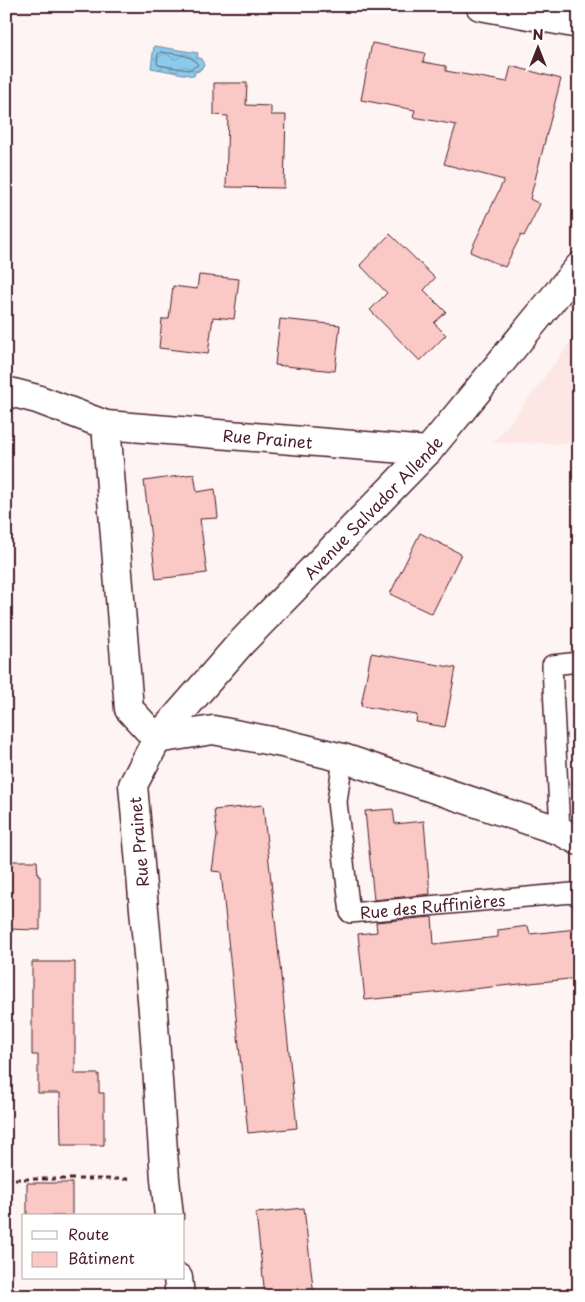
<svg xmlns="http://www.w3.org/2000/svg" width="585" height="1302" font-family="'Playpen Sans',sans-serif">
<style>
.built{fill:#fde7e5}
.water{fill:url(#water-waves);stroke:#70869e}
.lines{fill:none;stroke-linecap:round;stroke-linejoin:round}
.shore{stroke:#646478;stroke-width:1}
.building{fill:#fac9c5;stroke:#4a1f2b}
.service-casing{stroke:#4a1f2b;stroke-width:22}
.minor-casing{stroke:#4a1f2b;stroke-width:31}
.path{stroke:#4a1f2b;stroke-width:3;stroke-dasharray:5 4;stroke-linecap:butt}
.service{stroke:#fff;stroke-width:19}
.minor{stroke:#fff;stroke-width:28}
.labels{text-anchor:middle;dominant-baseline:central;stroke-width:4.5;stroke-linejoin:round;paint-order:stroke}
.street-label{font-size:16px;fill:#4a1f2b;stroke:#fff}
</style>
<defs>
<pattern id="water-waves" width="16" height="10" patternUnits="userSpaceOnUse" patternTransform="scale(1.25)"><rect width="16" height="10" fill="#8acbeb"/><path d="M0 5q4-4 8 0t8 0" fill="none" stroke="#79aeca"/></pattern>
</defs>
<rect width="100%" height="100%" fill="#fef4f3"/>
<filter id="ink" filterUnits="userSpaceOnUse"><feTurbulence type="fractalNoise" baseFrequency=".02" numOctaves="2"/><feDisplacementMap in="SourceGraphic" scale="10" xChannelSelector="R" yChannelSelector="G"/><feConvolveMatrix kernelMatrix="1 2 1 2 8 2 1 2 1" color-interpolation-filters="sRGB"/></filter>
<g filter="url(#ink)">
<path class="built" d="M579,330V444L493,443L526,402Z"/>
<path class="water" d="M154,46L198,53L197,57C202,58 203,62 204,66L199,71L195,72L194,76L151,68Z"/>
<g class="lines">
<path class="shore" d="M161,52C173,54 193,54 198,65L189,70L158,65L157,62L158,54Z"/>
</g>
<path class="building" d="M372,43L425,53L423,62L446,66V71L507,82L511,66L561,79L530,199L540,204L524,236L521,235L505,267L470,252L504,180L444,164L456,125L413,117L415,110L361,100Z
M214,83H247L246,105L271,106V115H286L284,188L226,187L228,116L214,115Z
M390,234L435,278L424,290L446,312L434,323L446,335L420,361L370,310L387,293L360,265Z
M199,275L239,279L234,319L213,317L208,354L159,348L162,319H169L173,286L197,289Z
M280,319L340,325L335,371L275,365Z
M194,474L197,492L215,489L218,518L200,519L207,573L156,579L144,481Z
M420,533L461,554L432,614L390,594Z
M371,653L456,668L445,727L416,722L417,715L361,706Z
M263,805L297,1128L248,1133L221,872L212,871L217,836L214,810Z
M393,809L395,824L424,821L430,894L374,900L365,811Z
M6,861H37L38,876H40V930L6,929Z
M432,917L434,944L498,937V930L528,926L530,934L576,929L579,953V978L365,1000L358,934L377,932L376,922Z
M32,962H75V1074H99V1093H104V1145H61L60,1093H38V1055H32Z
M27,1183H72V1216H27Z
M304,1208L314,1296H265L256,1213Z"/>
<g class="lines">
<g class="service-casing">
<g id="service">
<path id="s1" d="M343,758L337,802L350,913L572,893L579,897"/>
<path d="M560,831L552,665L579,662"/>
</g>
</g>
<g class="minor-casing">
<g id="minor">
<path d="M480,6L579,24"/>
<path id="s2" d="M6,391L37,399L106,425L428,451"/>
<path d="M106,425L129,709L157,739"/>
<path d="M157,739L213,730L282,743L343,758L560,831L579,841"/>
<path id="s3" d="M169,1216L165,1179L153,1011L133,785L157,739L199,691L240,644L428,451L579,267"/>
<path d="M178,1278L180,1296"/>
</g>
</g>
<path class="path" d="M6,1179H131"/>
<use href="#service" class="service"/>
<use href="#minor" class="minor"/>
</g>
</g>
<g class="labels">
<g class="street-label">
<text stroke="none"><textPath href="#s2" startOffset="268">Rue Prainet</textPath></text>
<text stroke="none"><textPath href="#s3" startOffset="801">Avenue Salvador Allende</textPath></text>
<text transform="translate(138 842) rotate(-95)">Rue Prainet</text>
<text stroke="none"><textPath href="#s1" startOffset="239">Rue des Ruffinières</textPath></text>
</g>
</g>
<rect width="585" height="1302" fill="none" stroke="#fff" stroke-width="25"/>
<rect x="12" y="12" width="560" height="1277" fill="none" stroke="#4a1f2b" stroke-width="2" filter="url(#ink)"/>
<rect x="22" y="1214" width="162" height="65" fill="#ffffff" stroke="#b7a5aa"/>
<rect x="32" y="1231" width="25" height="8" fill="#ffffff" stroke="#b7a5aa"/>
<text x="68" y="1240" font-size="15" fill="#4a1f2b">Route</text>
<rect x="32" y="1252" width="25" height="15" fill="#fac9c5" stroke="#b7a5aa"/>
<text x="68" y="1264" font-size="15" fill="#4a1f2b">Bâtiment</text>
<g transform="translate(538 48)" stroke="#ffffff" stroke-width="4" paint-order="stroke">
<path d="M0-4L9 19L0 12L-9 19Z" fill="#4a1f2b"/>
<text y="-8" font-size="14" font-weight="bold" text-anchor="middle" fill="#4a1f2b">N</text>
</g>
</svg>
